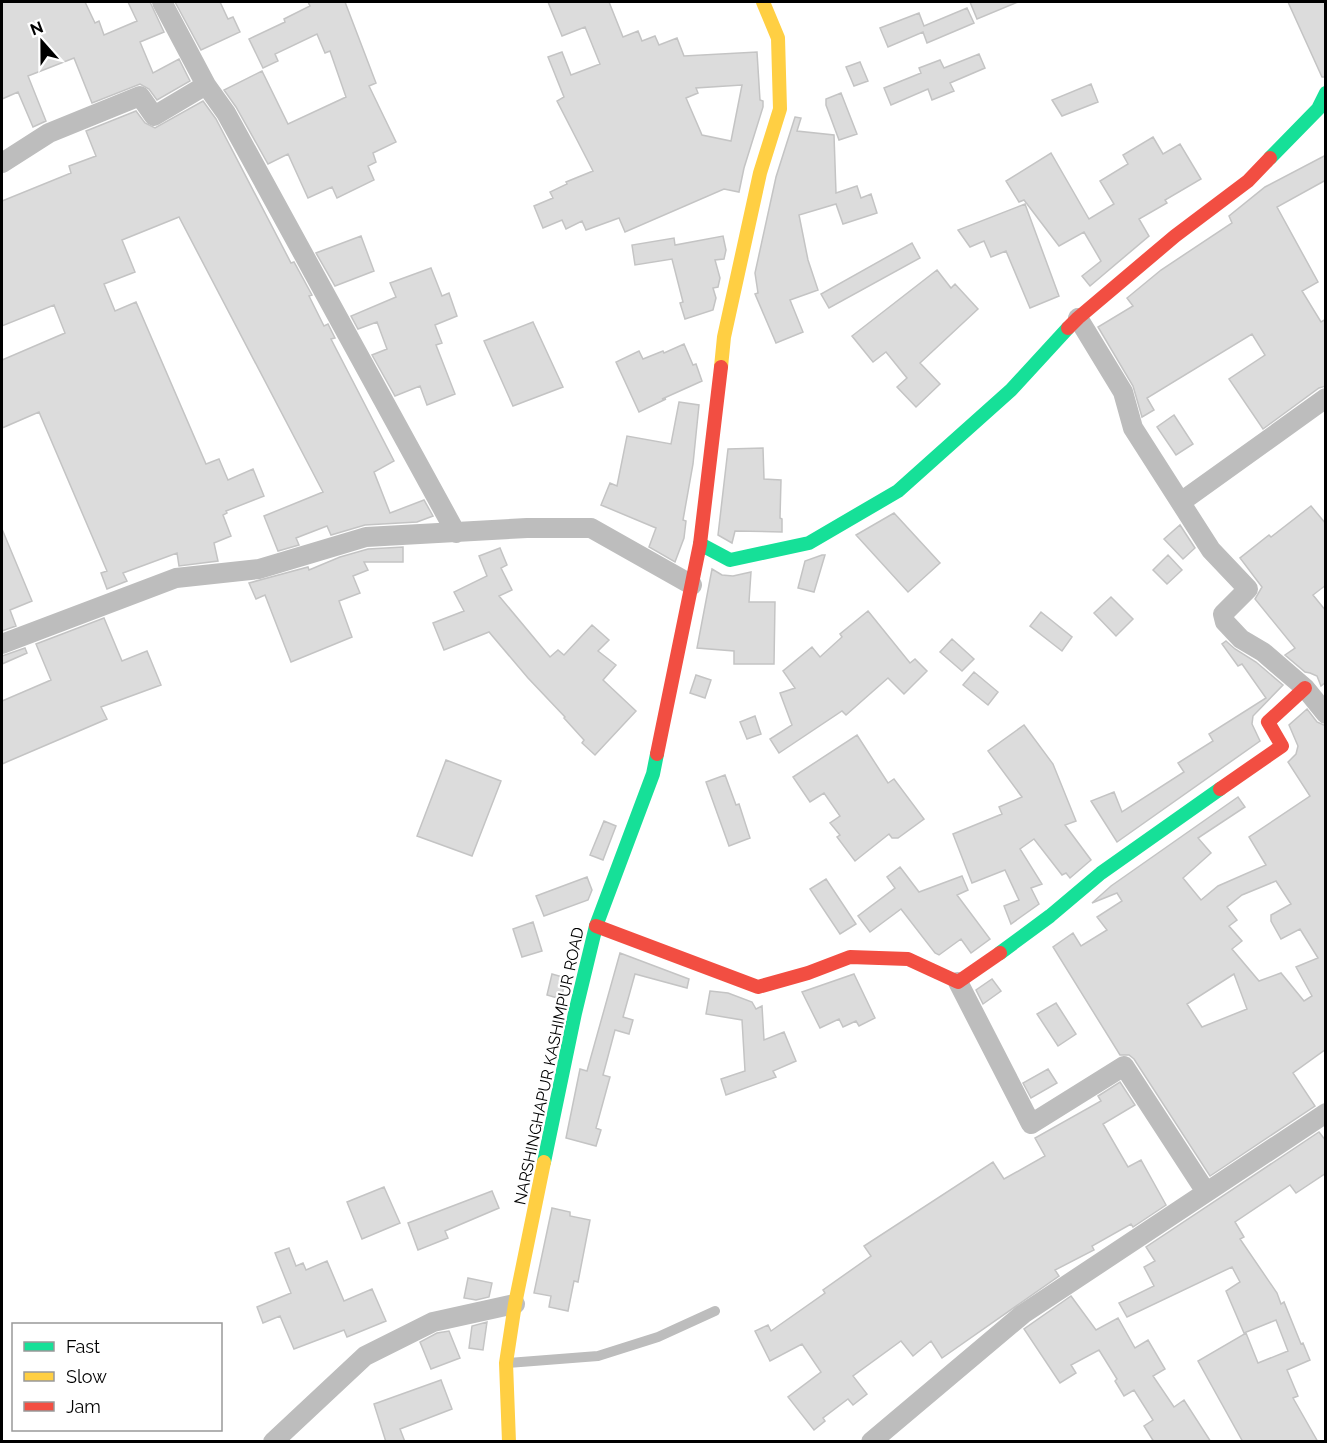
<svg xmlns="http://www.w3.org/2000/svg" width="1327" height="1443" font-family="Raleway,sans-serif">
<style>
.building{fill:#dcdcdc;stroke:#c4c4c4;stroke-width:1.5;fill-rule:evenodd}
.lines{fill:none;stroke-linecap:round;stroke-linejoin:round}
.lane{stroke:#bdbdbd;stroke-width:10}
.street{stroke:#bdbdbd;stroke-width:20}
.fast{stroke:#16e098;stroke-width:14}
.slow{stroke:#ffcf43;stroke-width:14}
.jam{stroke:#f24e42;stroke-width:14}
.labels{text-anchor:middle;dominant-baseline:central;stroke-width:4.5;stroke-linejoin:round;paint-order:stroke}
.street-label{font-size:16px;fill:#000;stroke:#fff}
</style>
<rect width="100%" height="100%" fill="#fff"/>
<path class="building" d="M2,2H85L95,23L99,21L104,35L137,21L128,2H150L164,32L140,42L153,73L179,59L190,81L157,100L149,89L140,84L92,103L74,58L28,76L46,121L33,127L18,92L2,99Z
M175,2H220L228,19L233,17L240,32L201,50Z
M308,2H345L376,83L369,86L396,142L373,153L376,162L368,166L374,180L337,198L332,187L308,198L288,154L268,164L236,107L224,90L262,71L288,124L346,97L330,51L325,53L317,34L275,54L278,61L263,68L249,39L285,22L284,19L310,6Z
M548,2H609L623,37L638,31L642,41L655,36L659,45L677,38L684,56L757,52L760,100L763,101V107L744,168L739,192L724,189L625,232L619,218L586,230L582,221L566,229L562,220L543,228L534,206L553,198L550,192L567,184L566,182L593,171L557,101L564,97L548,57L562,52L571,75L600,64L585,27L562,36ZM742,85L731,141L702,135L686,98L698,93L696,88Z
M970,2H1018L977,19Z
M1288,2H1326V77H1322Z
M967,8L974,23L927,43L923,32L888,47L880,28L919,13L924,26Z
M979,54L985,68L950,83L954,91L932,100L928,89L891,105L884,88L921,73L919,68L940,60L944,68Z
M860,62L868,81L854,86L846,67Z
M1091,84L1098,102L1062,116L1052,100Z
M841,93L857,134L839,140L826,105V99Z
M203,101L216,119L291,263L294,262L312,295L309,296L324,326L328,324L335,338L331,339L394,461L374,472L390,513L424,500L433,516L417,522L365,525L331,535L327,526L296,538L299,545L278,551L264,516L323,492L179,217L122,240L135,272L104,284L115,311L136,302L206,464L219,459L228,480L253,469L264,496L226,511L227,513L223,515L231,536L214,543L218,561L179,566L177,553L123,573L127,581L107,589L101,573L107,571L39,412L2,428V360L65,333L54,305L2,326V201L71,173L69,166L96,156L86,131L136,111L145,123L155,128Z
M795,117L801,118L797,131L834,135L836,193L857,186L861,198L871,194L877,213L843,224L836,204L799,215L808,260L818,290L790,300L803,332L776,343L755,294L758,293L755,273L776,177Z
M1153,137L1163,154L1180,144L1201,179L1165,200L1167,203L1139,219L1149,236L1090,286L1082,276L1101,261L1084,232L1059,246L1024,200L1019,202L1006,181L1051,153L1089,219L1114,204L1100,181L1128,164L1123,155Z
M1326,155V180L1277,207L1318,282L1302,291L1321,322L1326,319V386L1319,388L1263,429L1229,379L1265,355L1252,334L1147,398L1154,410L1142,417L1133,386L1098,327L1133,306L1127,298L1161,270L1232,223L1229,216L1265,187Z
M1025,204L1059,296L1030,308L1006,251L991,257L984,241L970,247L958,230Z
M361,236L374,271L335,286L316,253Z
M723,236L726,250L724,259L715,260L720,278L718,287L713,288L716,298L713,310L685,319L680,303L683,302L672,259L635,265L632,245L674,238L675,245Z
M912,243L920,258L829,308L821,294Z
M431,268L442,296L449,293L457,316L435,325L442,343L436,345L455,394L427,405L420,386L395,396L372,355L387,349L377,322L358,329L351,316L396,297L390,283Z
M937,270L951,288L955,284L978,309L920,363L940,384L916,407L897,387L907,378L886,352L873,362L852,336Z
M533,322L563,387L513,406L484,341Z
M684,344L693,365L696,364L702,381L662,399H666L639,412L616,362L639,351L643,359L663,351L664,353Z
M679,402L699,405L693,464L683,520L686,521L684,538L675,562L649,547L656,528L601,505L610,483L617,486L627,436L671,444Z
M1174,415L1193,444L1176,455L1157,427Z
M763,448L764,479L781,480L780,518L782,519V532L735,531L732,543L718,535L728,449Z
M1311,506L1326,524V585L1313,595L1326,611V682L1321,686L1317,676L1310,673L1305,672L1285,655L1295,648L1255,599L1262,587L1240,558L1269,535L1271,537Z
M894,513L940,563L908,592L856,535Z
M1180,525L1195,548L1183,559L1164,539Z
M2,529L32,601L10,610L16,626L2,631Z
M403,547V562H364L368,570L353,576L360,593L339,601L352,637L291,662L265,595L256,599L249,583L308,567L309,570L340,557L368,549Z
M500,548L507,565L501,568L512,590L499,596L550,657L558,650L564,655L592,625L609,640L598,651L616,665L603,680L636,711L595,755L582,743L584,740L564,718L565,717L528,678L489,632L444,650L433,623L464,611L454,592L487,576L479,556Z
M822,555H825L814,592L798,588L805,561Z
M1168,555L1182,570L1167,584L1153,570Z
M712,569L722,575L733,576L751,572L749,602H775L774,664H734V651L697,648Z
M1111,597L1133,619L1116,636L1094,613Z
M868,611L910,663L915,659L927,671L904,694L888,678L846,715L842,711L779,753L770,739L792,725L780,693L795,688L783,671L812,647L820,657L842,637L840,634Z
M1041,612L1072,637L1062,651L1030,626Z
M104,618L122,661L147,651L161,685L101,707L107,719L2,764V701L51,680L36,644Z
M952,639L974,659L962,671L940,652Z
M1226,641L1235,649L1256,662L1283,685L1253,716L1252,724L1260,741L1117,842L1091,801L1114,792L1122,812L1184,772L1178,763L1213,741L1209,734L1266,698L1242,664L1238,666L1222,644Z
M25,648L27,653L2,664V656Z
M974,672L998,692L988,705L963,685Z
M696,675L711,680L705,698L690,693Z
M1307,709L1317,722L1326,726V1049L1293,1073L1315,1106L1210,1176L1134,1059L1129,1055H1120L1053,947L1073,933L1081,946L1107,930L1097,917L1122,901L1117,893L1092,903L1111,886L1238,797L1245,807L1198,838L1211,853L1183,878L1201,900L1218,886L1266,865L1249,837L1310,796L1288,762L1296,754L1298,746L1289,725ZM1276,881L1291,904L1271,915V921L1281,939L1300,929L1318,958L1296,967L1312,996L1304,1001L1281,973L1259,981L1232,949L1242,941L1229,926L1237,920L1227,907L1242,895ZM1234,974L1247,1009L1202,1027L1187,1004Z
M755,716L761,734L747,739L740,722Z
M1024,725L1053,764L1076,821L1065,825L1091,860L1070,878L1066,873L1062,875L1034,839L1020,849L1042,884L1031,888L1039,904L1011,924L1004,906L1019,900L1005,870L972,883L953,834L1002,814L999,807L1022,797L988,751Z
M857,735L888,783L894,779L924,819L898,838H892L889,834L855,861L837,837L840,835L830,823L840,816L824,793L810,802L793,777Z
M446,760L501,781L472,856L417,836Z
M725,775L736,805L739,804L750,838L729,846L706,782Z
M604,821L616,826L603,860L590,855Z
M900,867L919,892L962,876L968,890L957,895L990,939L971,953L961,939L939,955L935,953L901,909L870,932L858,916L895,888L887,877Z
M587,877L592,890L588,900L544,916L536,896Z
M826,879L856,924L840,934L810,889Z
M533,922L542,951L522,957L513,929Z
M620,953L689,979L687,988L635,974L623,1017L633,1020L629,1034L615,1030L603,1075L610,1077L596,1128L601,1130L596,1146L566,1138L580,1069L587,1071Z
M552,974L566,978L561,999L547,995Z
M854,974L875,1018L859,1026L856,1021L843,1027L839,1019L820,1028L802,992Z
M992,979L1001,991L983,1004L976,990Z
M710,991L728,993L752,1002L756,1009L762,1006L764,1040L784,1032L796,1061L773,1071L776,1077L726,1095L721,1079L745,1071L742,1020L706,1014Z
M1056,1003L1076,1034L1058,1046L1037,1014Z
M1048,1069L1057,1083L1031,1098L1023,1083Z
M1120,1082L1135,1105L1103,1124L1128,1167L1141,1160L1166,1205L1133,1227L1131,1224L1092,1246L1094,1250L1055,1270L1059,1276L942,1358L931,1341L913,1356L901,1341L853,1376L867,1394L853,1405L848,1399L823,1418L825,1421L814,1430L788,1397L821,1372L802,1344L770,1361L755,1331L768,1325L771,1331L825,1293L823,1290L871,1256L864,1246L993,1162L1004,1179L1045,1156L1035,1138L1101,1101L1098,1096Z
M1319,1132L1326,1141V1173L1296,1193L1290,1185L1235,1222L1244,1237L1240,1239L1277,1293L1281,1304L1284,1302L1301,1344L1303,1343L1310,1360L1287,1370L1298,1396L1293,1398L1318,1442H1243L1198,1361L1246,1333L1258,1363L1288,1351L1276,1320L1244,1333L1226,1291L1240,1282L1232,1267L1127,1317L1119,1303L1154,1286L1144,1267L1155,1261L1146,1247Z
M384,1187L400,1223L362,1239L347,1202Z
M492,1191L499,1208L445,1231L448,1238L418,1250L408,1223Z
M552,1208L570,1212V1216L590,1220L578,1282L574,1281L568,1311L549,1307L551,1296L534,1293Z
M289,1248L296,1266L303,1263L306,1270L327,1261L344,1301L372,1289L386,1321L347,1337L344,1330L294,1349L280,1316L263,1323L257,1307L291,1293L275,1253Z
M468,1278L492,1283L489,1297L476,1300L464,1298Z
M1071,1296L1096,1330L1118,1318L1135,1348L1148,1340L1165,1369L1153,1376L1174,1407L1184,1400L1211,1442H1154L1144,1426L1153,1420L1134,1390L1124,1396L1115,1381L1117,1379L1099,1350L1071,1365L1076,1373L1060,1383L1024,1329Z
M487,1322L483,1350L469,1348L472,1326Z
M449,1331L460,1358L431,1369L420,1342L437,1333Z
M441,1380L452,1409L400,1429L405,1442H386L374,1404Z"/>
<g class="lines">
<path class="lane" d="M507,1363L598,1356L658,1337L715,1311"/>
<path class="street" d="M162,2L206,85L226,113L456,533
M2,163L49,133L140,96L154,116L206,85
M1078,318L1123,392L1133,428L1211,550L1248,589L1223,614L1225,622L1241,639L1263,652L1305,688L1326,714
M1181,502L1326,398
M2,644L176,578L259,569L366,537L527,528H591L692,585
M958,982L1031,1124L1124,1066L1206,1192
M273,1442L365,1356L433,1322L515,1304
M871,1442L1023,1314L1326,1113"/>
<path class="fast" d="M1270,158L1318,109L1326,93
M700,544L730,560L809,543L898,491L1011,390L1068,328
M1000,953L1050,916L1101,873L1220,789
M544,1162L575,1013L596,926L653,774L657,754"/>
<path class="slow" d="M721,367L724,337L760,173L780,109L778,38L763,2
M509,1442L506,1363L515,1304L544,1162"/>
<path class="jam" d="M1068,328L1078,318L1175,236L1248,181L1270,158
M657,754L700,544L721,367
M1220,789L1282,746L1268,722L1305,688
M596,926L758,987L808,973L850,957L908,959L958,982L1000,953"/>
</g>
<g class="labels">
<g class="street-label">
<text transform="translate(549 1066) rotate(-78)">NARSHINGHAPUR KASHIMPUR ROAD</text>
</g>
</g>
<rect width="1327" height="1443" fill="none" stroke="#000000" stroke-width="6"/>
<rect x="12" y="1323" width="210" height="108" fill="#ffffff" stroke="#999999" stroke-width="1.5"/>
<rect x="24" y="1342" width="30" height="9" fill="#16e098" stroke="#999999" stroke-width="1.5"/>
<text x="66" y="1353" font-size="18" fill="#000000">Fast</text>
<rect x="24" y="1372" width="30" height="9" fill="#ffcf43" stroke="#999999" stroke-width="1.5"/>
<text x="66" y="1383" font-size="18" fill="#000000">Slow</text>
<rect x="24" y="1402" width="30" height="9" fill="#f24e42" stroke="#999999" stroke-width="1.5"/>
<text x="66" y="1413" font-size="18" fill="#000000">Jam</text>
<g transform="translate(42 42) rotate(339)" stroke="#ffffff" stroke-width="4.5" paint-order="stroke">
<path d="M0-4.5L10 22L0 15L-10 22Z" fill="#000000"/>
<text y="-9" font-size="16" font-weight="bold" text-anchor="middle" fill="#000000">N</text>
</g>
</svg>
